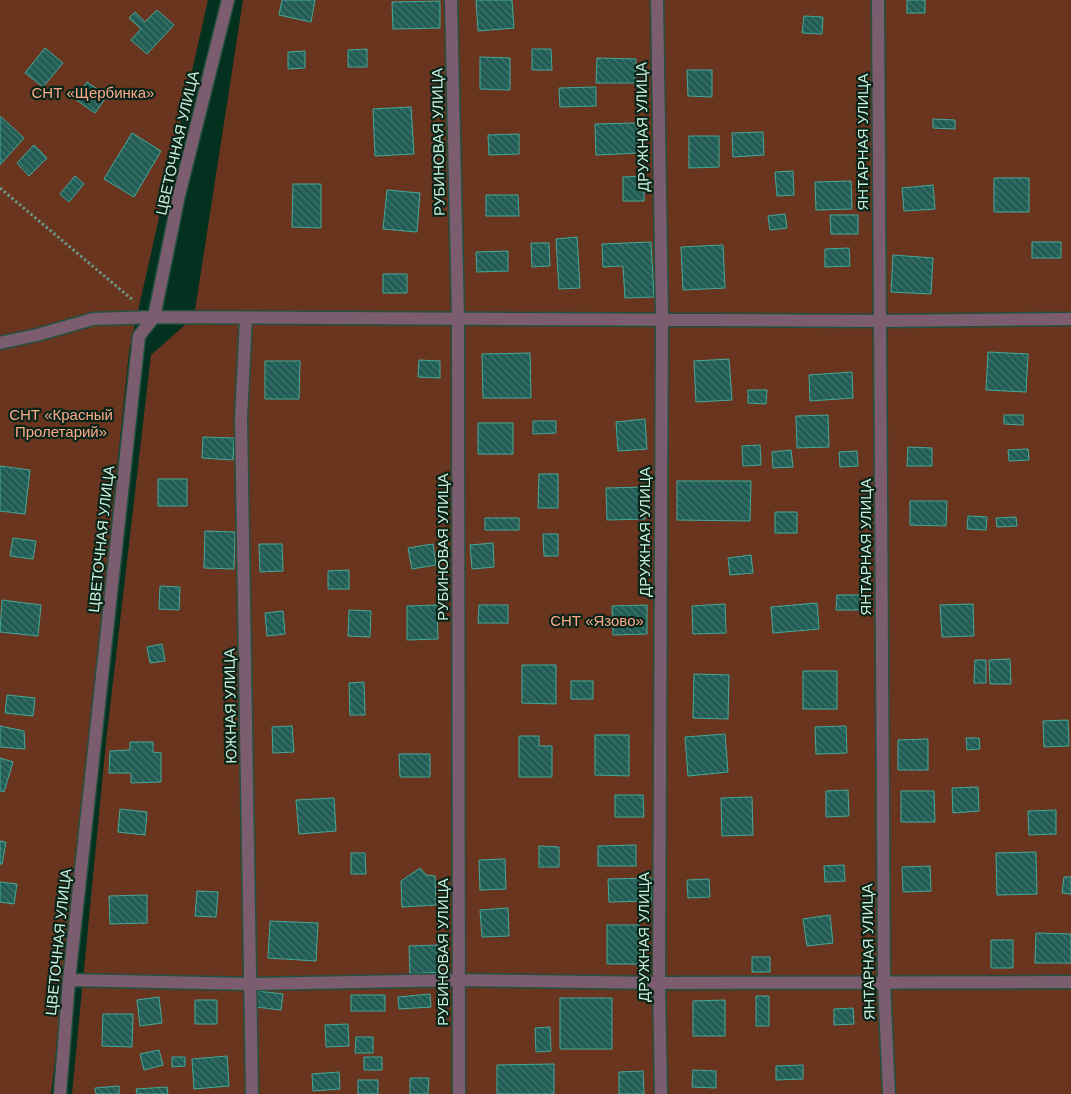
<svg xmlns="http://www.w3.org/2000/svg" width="1071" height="1094" font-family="Arial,sans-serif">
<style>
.garden{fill:#6a351e}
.building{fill:url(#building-back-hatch);stroke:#43a89a}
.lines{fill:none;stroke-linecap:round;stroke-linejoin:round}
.minor-casing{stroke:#23503e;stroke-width:15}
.path{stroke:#6b9683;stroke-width:3;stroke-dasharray:2.5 2.5;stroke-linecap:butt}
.minor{stroke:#7c5d6f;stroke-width:12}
.labels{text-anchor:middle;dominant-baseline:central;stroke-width:4.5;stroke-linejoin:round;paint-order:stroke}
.park-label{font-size:15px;fill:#fdaa89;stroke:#0b2419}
.street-label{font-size:15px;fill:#c9f0dc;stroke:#0b2419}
</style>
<defs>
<pattern id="building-back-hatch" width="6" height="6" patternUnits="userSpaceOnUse" patternTransform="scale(1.25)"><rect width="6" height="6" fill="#215d55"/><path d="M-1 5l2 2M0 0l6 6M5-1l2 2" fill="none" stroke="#40756d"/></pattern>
</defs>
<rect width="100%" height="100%" fill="#033120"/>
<path class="garden" d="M0,0H208L129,351L64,983L51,1094H0Z
M243,0H1071V1094H72L106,742L151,355L194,317Z"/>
<path class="building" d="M282,0H315L311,22L279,15Z
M476,0H512L514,28L478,31Z
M907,0H925V13H907Z
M440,1V28L393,29L392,2Z
M157,10L174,25L147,54L131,40L141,29L129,18L135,12L145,22Z
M804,16L823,17L822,34L802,33Z
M45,48L63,63L43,87L25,73Z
M367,49V67H348V50Z
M532,49H551L552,70H532Z
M305,51V68L288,69V52Z
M480,57L510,58V90L480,89Z
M597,58L636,59L635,83H596Z
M687,70H712V97L688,96Z
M87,82L107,96L95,113L75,99Z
M596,87V106L560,107L559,88Z
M411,107L414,154L375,156L373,109Z
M0,116L24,138L0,165Z
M933,119L955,120V129L933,128Z
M637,123L638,153L596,155L595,124Z
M763,132L764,155L733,157L732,133Z
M132,133L161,151L134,197L104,179Z
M519,134V154L489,155L488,135Z
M689,136H719V167L689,168Z
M34,145L47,158L29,176L17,163Z
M793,171L794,195L777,196L775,172Z
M75,176L84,184L69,202L60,194Z
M644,176V201H623V177Z
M994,178H1029V212H994Z
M851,181L852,209L816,210L815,182Z
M293,184H321V228L292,227Z
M933,185L935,209L904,211L902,188Z
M387,190L420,193L417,232L383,229Z
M486,195H518L519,216H486Z
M785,214L787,228L770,230L768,216Z
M830,215H858V234H831Z
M577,237L580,288L559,289L556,239Z
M651,242L654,297L625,298L623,266L603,267L602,244Z
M1032,242H1061V258H1032Z
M531,243H549L550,266L532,267Z
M723,245L725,288L683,290L681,247Z
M849,248L850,266L825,267V249Z
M508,251V271L477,272L476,252Z
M893,255L933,258L931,294L891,292Z
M383,274H407V293H383Z
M988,352L1028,354L1026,392L986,390Z
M530,353L531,398H483L482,354Z
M729,359L732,400L696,402L694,361Z
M419,360L440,361V378L418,377Z
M265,361H300L299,399H265Z
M852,372L853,398L810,401L809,375Z
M748,390H767L766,404L748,403Z
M828,415L829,447L797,448L796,416Z
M1004,415H1023V425L1004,424Z
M645,419L647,449L618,451L616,422Z
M533,421H556V433L533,434Z
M478,423H513V454H478Z
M203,437L234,438L233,460L202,458Z
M760,445L761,465L743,466L742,446Z
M908,447L932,448V466H907Z
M1028,449L1029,460L1009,461L1008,450Z
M791,450L793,467L773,468L772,452Z
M857,451L858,466L840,467L839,452Z
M0,466L30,470L25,514L0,511Z
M539,474H558V508H538Z
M158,479H187V506H158Z
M677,481H751L750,521L677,520Z
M645,487V519L607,520L606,488Z
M910,501H947L946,526L910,525Z
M775,512H797V533H775Z
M968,516L987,517L986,530L967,529Z
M1016,517L1017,526L997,527L996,518Z
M485,518H519V530H485Z
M205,531L235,532L234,569L204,568Z
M543,534H558V556H544Z
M13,538L36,541L33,559L10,556Z
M493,543L494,567L472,569L470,545Z
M259,544H282L283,571L260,572Z
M433,544L436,565L412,569L408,548Z
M751,555L753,573L730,575L728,558Z
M349,570V589H328V571Z
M160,586L180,587L179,610L159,609Z
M837,595H860V610H836Z
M2,600L41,605L38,636L0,632Z
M817,603L819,629L773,633L771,607Z
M725,604L726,633L693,634L692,606Z
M973,604L974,636L942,637L940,605Z
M437,605L438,639L407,640V606Z
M479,605H508V623H478Z
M647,605V634L613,635L612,606Z
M349,610L371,611L370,637L348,636Z
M283,611L285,634L267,636L265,613Z
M162,644L165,661L150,663L147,647Z
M1010,659L1011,684H990L989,660Z
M975,660H986V683H974Z
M522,665H556V704L522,703Z
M803,671H837V709H803Z
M694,674L729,675L728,719L693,718Z
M571,681H593V699H571Z
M364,682L365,715H350L349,683Z
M7,695L35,698L33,716L5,713Z
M1068,720L1069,746L1044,747L1043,721Z
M0,726L24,731L25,749L0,747Z
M292,726L294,752L273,753L272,727Z
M846,726L847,753L816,754L815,727Z
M725,734L728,772L688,776L685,737Z
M595,735H629V776L595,775Z
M519,736H539V746H552V777H519Z
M966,738H979L980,749L967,750Z
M928,739V770H898V740Z
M130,742H153V752L161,753V782L131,783V773H109L110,751L130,750Z
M399,754H430V777H400Z
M0,758L13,762L4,792L0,791Z
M978,787L979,811L953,813L952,788Z
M848,790L849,816L826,817V791Z
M901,791H934L935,822H901Z
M615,795H643L644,817H615Z
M752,797L753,835L722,836L721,798Z
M334,798L336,831L299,834L296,800Z
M120,809L147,812L145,835L118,832Z
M1056,810V834L1029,835L1028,811Z
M0,841L6,842L2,864H0Z
M636,845V866H598V846Z
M539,846L559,847V867H539Z
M1036,852L1037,894L997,895L996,853Z
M351,853H365L366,874H351Z
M505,859L506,889L480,890L479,860Z
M844,865L845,881L825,882L824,866Z
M930,866L931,891L903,892L902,867Z
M420,868L426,875L435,876L436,905L402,907L401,881Z
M1064,877H1071V894L1062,893Z
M652,878V901L609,902L608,879Z
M709,879L710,897L688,898L687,880Z
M0,882L17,884L14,904L0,902Z
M197,891L218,892L216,917L195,916Z
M147,895V923L110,924L109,896Z
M508,908L509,936L482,937L480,910Z
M830,915L833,943L807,946L803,919Z
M270,921L318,923L316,961L268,958Z
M607,925H640V964H607Z
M1036,933L1071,934V963H1035Z
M991,940H1013V968H991Z
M440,945L441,972L410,974L409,946Z
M752,957H770V972H752Z
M258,991L283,994L281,1010L256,1007Z
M430,994L431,1007L399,1009L398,997Z
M351,995H385V1011H351Z
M756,996H769V1026H756Z
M159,997L162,1023L140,1026L137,1000Z
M560,998H612V1049H560Z
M195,1000H217V1024H195Z
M725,1000V1036H693V1001Z
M853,1008L854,1024L834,1025V1009Z
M103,1014H133L132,1047L102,1046Z
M348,1024L349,1046L326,1047L325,1025Z
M550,1027L551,1051L536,1052L535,1028Z
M356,1037H373V1053H355Z
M159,1050L163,1065L144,1070L140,1054Z
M227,1056L229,1086L194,1089L192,1059Z
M172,1057H185V1066L172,1067Z
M364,1057H382V1070H364Z
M554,1064V1094H497V1065Z
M803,1065V1079L776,1080V1066Z
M693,1070L716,1071V1088L692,1087Z
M643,1071L644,1094H619V1072Z
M339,1072L340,1089L313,1091L312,1074Z
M410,1078H429L428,1094H410Z
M358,1080H378V1094H358Z
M119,1086V1094H96L95,1088Z
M167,1087L168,1094H137L136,1089Z"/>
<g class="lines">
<g class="minor-casing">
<path id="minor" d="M451,0L458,318L459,1094
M657,0L662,318L659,983L661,1094
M878,0L884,983L889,1094
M246,318L241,418L252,1094
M0,343L37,335L93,319L154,317L880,321L1071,319
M69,980L251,984L458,980L659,983L1071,982
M60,1094L69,980L139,336L154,317L179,195L228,0"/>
</g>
<path class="path" d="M0,188L134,301"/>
<use href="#minor" class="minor"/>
</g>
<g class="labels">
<g class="park-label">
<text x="93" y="92">СНТ «Щербинка»</text>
<text x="61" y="414">СНТ «Красный<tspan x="61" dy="17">Пролетарий»</tspan></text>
<text x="597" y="620">СНТ «Язово»</text>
</g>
<g class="street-label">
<text transform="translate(642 127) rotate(-91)">ДРУЖНАЯ УЛИЦА</text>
<text transform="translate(438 142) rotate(-91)">РУБИНОВАЯ УЛИЦА</text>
<text transform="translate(862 142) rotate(-90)">ЯНТАРНАЯ УЛИЦА</text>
<text transform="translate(177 143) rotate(-77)">ЦВЕТОЧНАЯ УЛИЦА</text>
<text transform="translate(644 532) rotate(-90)">ДРУЖНАЯ УЛИЦА</text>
<text transform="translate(101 539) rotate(-84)">ЦВЕТОЧНАЯ УЛИЦА</text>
<text transform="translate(442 547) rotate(-90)">РУБИНОВАЯ УЛИЦА</text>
<text transform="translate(865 547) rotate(-90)">ЯНТАРНАЯ УЛИЦА</text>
<text transform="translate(230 706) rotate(-91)">ЮЖНАЯ УЛИЦА</text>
<text transform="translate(643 937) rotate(-90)">ДРУЖНАЯ УЛИЦА</text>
<text transform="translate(58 942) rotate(-84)">ЦВЕТОЧНАЯ УЛИЦА</text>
<text transform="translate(442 952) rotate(-90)">РУБИНОВАЯ УЛИЦА</text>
<text transform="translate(868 952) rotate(-91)">ЯНТАРНАЯ УЛИЦА</text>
</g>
</g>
</svg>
